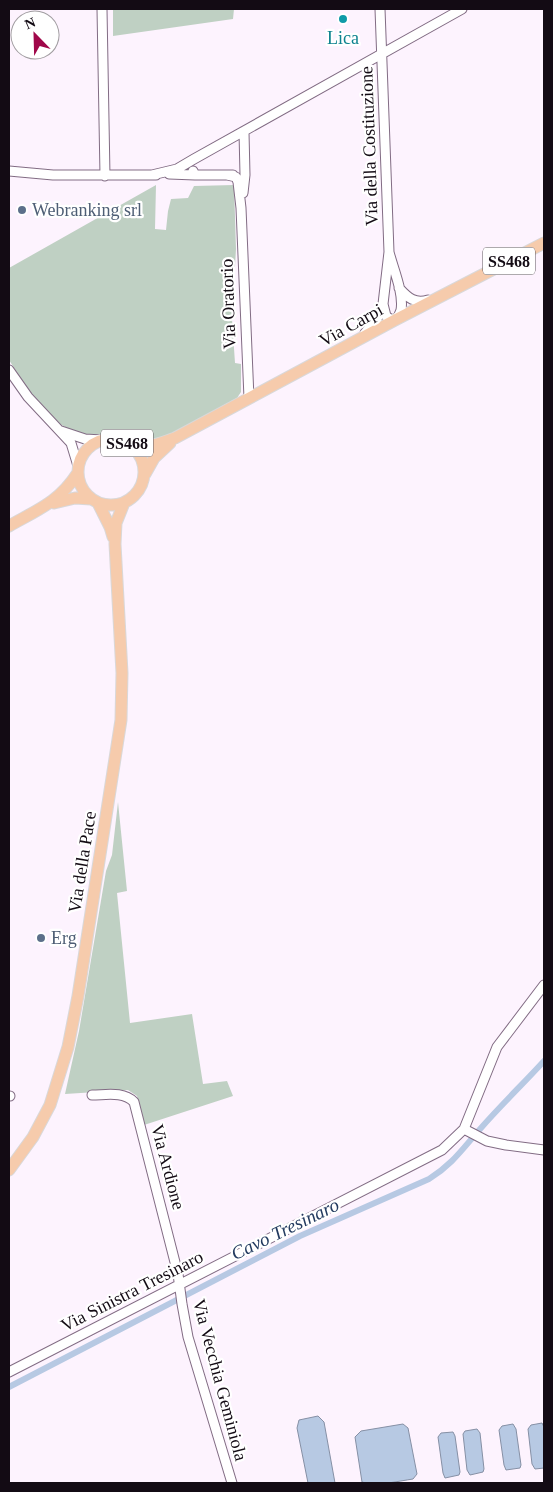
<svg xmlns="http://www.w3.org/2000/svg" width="553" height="1492" font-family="'Times New Roman',serif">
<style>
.green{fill:#bfd0c3}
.water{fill:#b7c9e3;stroke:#8690a5}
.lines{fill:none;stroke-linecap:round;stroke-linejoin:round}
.canal{stroke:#b7c9e3;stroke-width:6}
.minor-casing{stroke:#826c84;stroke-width:11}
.major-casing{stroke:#d9d8d9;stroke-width:13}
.minor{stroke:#fff;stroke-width:9}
.major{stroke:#f6cbac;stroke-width:11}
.culture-dot{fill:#0f9aa8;stroke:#fff;stroke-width:2}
.service-dot{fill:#5c6f8a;stroke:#fff;stroke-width:2}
.labels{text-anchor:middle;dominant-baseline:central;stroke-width:4.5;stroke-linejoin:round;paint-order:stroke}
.shield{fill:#fff;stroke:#5a545a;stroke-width:1}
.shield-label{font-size:16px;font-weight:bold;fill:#130b14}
.culture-label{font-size:18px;fill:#0d838f;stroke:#fff}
.street-label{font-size:18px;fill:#130b14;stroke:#fff}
.service-label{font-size:18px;fill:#4e5e75;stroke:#fff;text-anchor:start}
.water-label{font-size:19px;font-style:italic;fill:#233b60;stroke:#fff}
</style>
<rect width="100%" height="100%" fill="#fdf3fe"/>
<path class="green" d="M113,9H234L233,19L113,36Z
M156,185L155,229L166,230L168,211L171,199L188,198L194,186L234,185L236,249L232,319L235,363L241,364V392L237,398L172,434L157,439L143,441L114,434L87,435L74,432L60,424L29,391L9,360V268Z
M118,802L127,891L117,893L130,1023L192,1014L203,1084L227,1081L233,1096L144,1125L137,1096L128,1090L65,1094L79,1031L106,871L112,855Z"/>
<path class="water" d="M318,1416L324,1422L335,1483H308L297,1428L299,1420Z
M542,1423L544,1427V1468L535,1469L532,1464L528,1429L531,1425Z
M403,1424L408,1428L417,1474L413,1479C399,1481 374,1487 362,1482L355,1437L361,1431Z
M513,1424L516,1429L521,1465L520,1468L506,1470L504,1465L499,1430L502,1426Z
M477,1429L480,1433L484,1469L483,1472L470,1475L467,1470L463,1434L465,1431Z
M453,1432L455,1436L460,1472L459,1475L445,1478L443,1473L438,1437L441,1433Z"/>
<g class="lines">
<path class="canal" d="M9,1387L300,1236L429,1179C453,1164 463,1148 481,1128C501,1105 523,1084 544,1061"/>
<g class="minor-casing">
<path id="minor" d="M102,9L105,176
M380,9L389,252L383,304L386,316L390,319L395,320C398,317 400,314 401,310C404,293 393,268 389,252
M9,171L53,175H156
M193,171L195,175H233
M169,174L195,175
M152,175L177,169L194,159L462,9
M227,175L236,177L238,182L241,208L249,398
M243,193L245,175L244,132
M399,288C408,298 415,304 428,300
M365,333L377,319L383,304
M9,370L28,397L71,443L78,466
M61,431L85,439L102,440
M92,1095C106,1095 123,1091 134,1102L178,1274L182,1304L188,1337L232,1483
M9,1096H10
M464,1129L487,1141L506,1145L544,1150
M9,1372L442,1150L464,1129L497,1047L544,985"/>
</g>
<g class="major-casing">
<path id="major" d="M78 472a33 33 0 1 1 66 0a33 33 0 1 1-66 0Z
M129,443C149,448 157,445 175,438L395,320L544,243
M145,474L154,458L170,443
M54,503L75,498L91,499
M98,503L110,527L113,537
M9,526C37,510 59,502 77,474
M9,1170L33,1137L50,1105L68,1047L78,996L121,720L122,673L115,544L116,523L124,503"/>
</g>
<use href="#minor" class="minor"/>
<use href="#major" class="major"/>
</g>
<circle class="culture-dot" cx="343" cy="19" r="5"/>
<g class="service-dot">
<circle cx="22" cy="210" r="5"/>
<circle cx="41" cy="938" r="5"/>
</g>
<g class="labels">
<g class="shield">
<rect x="483" y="247.5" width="52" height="27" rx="4"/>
<rect x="101" y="429.5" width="52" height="27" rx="4"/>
</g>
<g class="shield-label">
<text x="509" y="261">SS468</text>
<text x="127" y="443">SS468</text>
</g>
<g class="culture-label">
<text x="343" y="38">Lica</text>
</g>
<g class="street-label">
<text transform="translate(369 146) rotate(-92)">Via della Costituzione</text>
<text transform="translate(228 304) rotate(-92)">Via Oratorio</text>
<text transform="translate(351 325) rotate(-29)">Via Carpi</text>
<text transform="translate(82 862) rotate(-81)">Via della Pace</text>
<text transform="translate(168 1167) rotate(75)">Via Ardione</text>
<text transform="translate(132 1291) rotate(-27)">Via Sinistra Tresinaro</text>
<text transform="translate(220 1380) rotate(75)">Via Vecchia Geminiola</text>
</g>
<g class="service-label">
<text x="32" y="210">Webranking srl</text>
<text x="51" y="938">Erg</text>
</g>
<g class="water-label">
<text transform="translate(285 1229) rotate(-26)">Cavo Tresinaro</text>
</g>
</g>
<rect width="553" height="1492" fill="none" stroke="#130b14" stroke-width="20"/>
<g transform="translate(35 35) rotate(337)"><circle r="24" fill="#ffffff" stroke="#a19da1"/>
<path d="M0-4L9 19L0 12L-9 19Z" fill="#a0074a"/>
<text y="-8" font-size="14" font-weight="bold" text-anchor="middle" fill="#130b14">N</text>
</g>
</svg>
